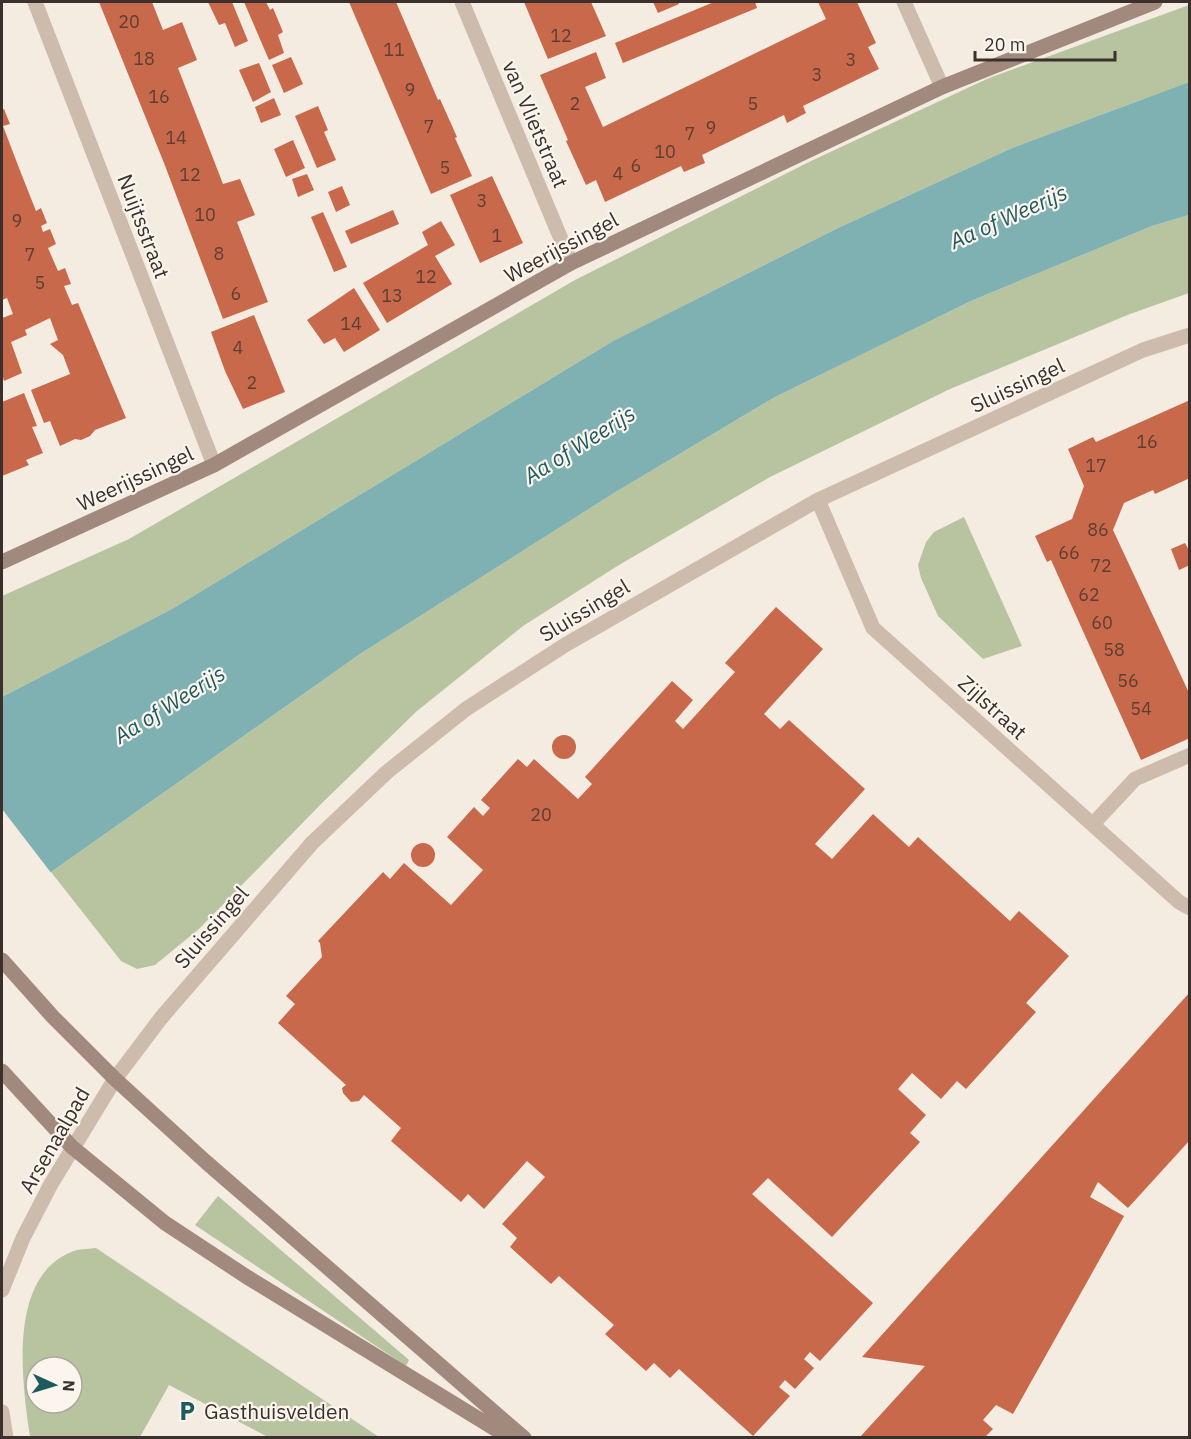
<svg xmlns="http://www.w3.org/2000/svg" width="1191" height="1439" font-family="'IBM Plex Sans',sans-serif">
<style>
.green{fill:#b8c4a0;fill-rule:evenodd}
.water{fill:#7fb0b2}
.pier{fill:#f4ebe1}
.building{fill:#c8694b}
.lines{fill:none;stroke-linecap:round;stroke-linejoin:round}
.lane{stroke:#cdbbac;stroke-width:15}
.street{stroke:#cdbbac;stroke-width:15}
.secondary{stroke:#a18a7d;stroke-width:15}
.labels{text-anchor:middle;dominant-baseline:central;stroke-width:4.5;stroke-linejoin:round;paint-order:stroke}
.number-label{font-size:18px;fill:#5e3e33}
.street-label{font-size:21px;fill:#3b302b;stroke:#fbf5ee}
.poi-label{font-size:21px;fill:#3b302b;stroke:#fbf5ee;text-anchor:start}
.water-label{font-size:22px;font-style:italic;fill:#1f5a5e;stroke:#fbf5ee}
</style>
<rect width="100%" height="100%" fill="#f4ebe1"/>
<path class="green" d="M1189,5V82L1012,148L838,228L613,341L172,609L2,697V596L129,539L575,280L811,161L989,78Z
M1189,215V293L1130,314L950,389L770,477L619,565L523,626L417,711L322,803L200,928L155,965L137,969L121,961L51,872L360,654L614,493L775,397L971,301L1152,226Z
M964,517L1022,646L983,659L938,616L921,578L918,565L926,542L934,532Z
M218,1196L409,1360L406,1366L195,1225Z
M96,1248L379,1437H268L169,1385L140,1437H30C22,1382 6,1272 77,1250C83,1249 90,1249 96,1248ZM36,1367H72V1403H36Z"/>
<path class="water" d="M1189,82V215L1152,226L971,301L775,397L614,493L360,654L51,872L2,893V697L172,609L613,341L838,228L1012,148Z"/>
<path class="pier" d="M2,809L52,874L2,896Z"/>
<path class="building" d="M99,2H152L163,30L182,22L197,60L178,68L223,184L240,179L255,215L237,222L268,302L223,319L164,163Z
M208,2H232L248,41L235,47L225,23L219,25Z
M244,2H266L270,10L273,8L283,32L278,35L284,53L269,60Z
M349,2H396L438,100L440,99L457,137L455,138L472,176L431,194Z
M524,2H591L606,36L548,59Z
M653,2H678L679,4L658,13Z
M714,2H755L757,8L623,63L615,43Z
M818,2H857L876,43L868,47L879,69L803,106L806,113L787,123L784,115L702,155L705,163L684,172L681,166L605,202L596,180L586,185L566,141L568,140L540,75L596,52L606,78L585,87L603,127L826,19Z
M291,57L303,84L284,93L272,65Z
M259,63L271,92L253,102L239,70Z
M274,98L281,115L261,123L255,107Z
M318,106L328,130L324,132L336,160L317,168L295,116Z
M4,109L10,124L3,126L19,168L36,211L41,208L47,223L41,226L43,232L50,229L56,244L48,248L58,271L65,268L71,284L64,286L72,305L78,303L126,418L95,430L90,436L81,440L75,439L60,446L50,421L44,423L31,390L70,374L63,355L50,344L58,340L50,318L25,330L27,335L11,342L22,373L4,381L2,374V318L13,314L7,298L2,300V110Z
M293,140L305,168L286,177L274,149Z
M307,174L314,190L298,197L292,179Z
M492,176L523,243L480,263L450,195Z
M342,186L350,205L336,212L328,192Z
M393,210L399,224L351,244L345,231Z
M323,212L347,267L334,272L311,217Z
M441,221L455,245L435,256L452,284L387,323L363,283L428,245L422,232Z
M354,288L380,330L344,352L335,338L324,344L307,320Z
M254,315L285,392L243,409L225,371L211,332Z
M24,393L37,426L32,427L43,453L26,460L29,465L2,476V402Z
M1190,400V478L1155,494L1153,490L1124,503L1113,530L1190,695V738L1141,760L1051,560L1047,562L1035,536L1072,519L1084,486L1068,449L1093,437L1096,442Z
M1185,543L1190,552V565L1179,570L1171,549Z
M776,607L823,649L764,714L780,729L789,720L865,789L815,844L832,859L873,814L909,847L918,837L1010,921L1019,911L1069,956L1026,1003L1036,1012L966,1089L957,1081L941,1099L912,1073L898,1089L926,1115L910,1133L920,1142L832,1237L768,1178L752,1194L873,1303L820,1361L810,1352L804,1359L814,1368L795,1389L785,1380L779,1387L790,1396L753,1436L679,1369L670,1378L654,1363L646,1371L605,1334L614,1325L559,1276L551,1284L510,1247L517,1238L502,1224L545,1177L527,1161L484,1209L468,1194L461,1202L391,1141L401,1128L364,1095L359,1101L351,1102L343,1093L342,1088L346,1085L278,1023L295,1004L286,996L322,957L320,943L318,941L383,872L390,879L404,863L451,905L483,870L447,837L474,807L483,816L490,808L481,800L518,759L527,767L534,759L578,799L592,784L585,777L672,681L693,700L675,721L683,729L735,672L725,663Z
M552 747a12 12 0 1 1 24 0a12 12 0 1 1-24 0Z
M411 855a12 12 0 1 1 24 0a12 12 0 1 1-24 0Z
M1190,992V1140L1128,1208L1098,1182L1090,1197L1124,1216L1013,1414L996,1405L983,1420L993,1429L985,1437H860L925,1366L862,1357Z"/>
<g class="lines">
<path class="lane" d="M1093,824L1135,779L1190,755"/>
<path class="street" d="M35,2L214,465
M462,2L571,263
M904,2L942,87
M818,500L873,628L1179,902L1190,908
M2,1290L23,1238L51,1184L115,1079L161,1018L312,843L387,772L466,709L565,645L818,500L1143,350L1190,335
M2,1412L6,1438"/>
<path class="secondary" d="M2,562L214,465L571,263L942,87L1155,2
M2,960L53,1017L115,1079L206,1162L524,1438
M2,1071L72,1147L165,1223L247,1277L510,1438"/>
</g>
<defs>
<g id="parking-bare" transform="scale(1.62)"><path d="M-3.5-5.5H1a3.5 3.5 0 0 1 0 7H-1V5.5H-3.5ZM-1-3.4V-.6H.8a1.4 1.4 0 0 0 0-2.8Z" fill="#1f5a5e" stroke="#fbf5ee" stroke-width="2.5" paint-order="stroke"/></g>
</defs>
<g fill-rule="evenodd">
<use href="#parking-bare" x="187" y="1411"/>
</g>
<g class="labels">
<g class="number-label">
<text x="129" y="21">20</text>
<text x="561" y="35">12</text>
<text x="394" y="49">11</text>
<text x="144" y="58">18</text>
<text x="851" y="59">3</text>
<text x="817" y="74">3</text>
<text x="410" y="89">9</text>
<text x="159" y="96">16</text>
<text x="575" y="103">2</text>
<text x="753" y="103">5</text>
<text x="429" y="126">7</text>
<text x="711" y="127">9</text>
<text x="690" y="133">7</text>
<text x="176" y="137">14</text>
<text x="665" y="151">10</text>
<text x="636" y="165">6</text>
<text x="445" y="167">5</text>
<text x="618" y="173">4</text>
<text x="190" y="174">12</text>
<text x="482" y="200">3</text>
<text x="205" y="214">10</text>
<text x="17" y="220">9</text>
<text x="497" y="235">1</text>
<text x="219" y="253">8</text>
<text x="30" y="254">7</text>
<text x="426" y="276">12</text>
<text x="40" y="282">5</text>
<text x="236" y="293">6</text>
<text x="392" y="295">13</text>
<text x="351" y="323">14</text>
<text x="238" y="347">4</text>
<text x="252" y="382">2</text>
<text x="1147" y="441">16</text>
<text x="1096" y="465">17</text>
<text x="1098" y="529">86</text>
<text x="1069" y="552">66</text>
<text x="1101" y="565">72</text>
<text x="1089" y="594">62</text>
<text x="1102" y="622">60</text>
<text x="1114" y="649">58</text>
<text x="1128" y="680">56</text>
<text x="1141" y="708">54</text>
<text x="541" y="814">20</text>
</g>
<g class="street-label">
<text transform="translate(536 124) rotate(67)">van Vlietstraat</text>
<text transform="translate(144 226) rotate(69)">Nuijtsstraat</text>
<text transform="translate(561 247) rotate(-28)">Weerijssingel</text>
<text transform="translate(1017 385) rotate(-25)">Sluissingel</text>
<text transform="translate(135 478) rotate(-25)">Weerijssingel</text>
<text transform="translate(584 610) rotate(-31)">Sluissingel</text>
<text transform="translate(993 707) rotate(42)">Zijlstraat</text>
<text transform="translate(211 927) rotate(-49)">Sluissingel</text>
<text transform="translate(54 1140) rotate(-60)">Arsenaalpad</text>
</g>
<g class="poi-label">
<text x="204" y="1411">Gasthuisvelden</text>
</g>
<g class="water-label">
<text transform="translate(1008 216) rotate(-24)">Aa of Weerijs</text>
<text transform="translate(579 444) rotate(-32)">Aa of Weerijs</text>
<text transform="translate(169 704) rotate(-32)">Aa of Weerijs</text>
</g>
</g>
<rect width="1191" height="1439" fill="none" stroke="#3b302b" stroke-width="6"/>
<g transform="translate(54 1385) rotate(94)"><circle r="28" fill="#fbf5ee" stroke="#aea6a0" stroke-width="1.5"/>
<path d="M0-4.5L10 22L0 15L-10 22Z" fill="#1f5a5e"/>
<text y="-9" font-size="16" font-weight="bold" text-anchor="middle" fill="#3b302b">N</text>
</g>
<path d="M975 51v9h140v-9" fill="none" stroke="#3b302b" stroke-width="3"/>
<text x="984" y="51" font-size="18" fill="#3b302b" stroke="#fbf5ee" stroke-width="4.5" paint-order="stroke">20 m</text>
</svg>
